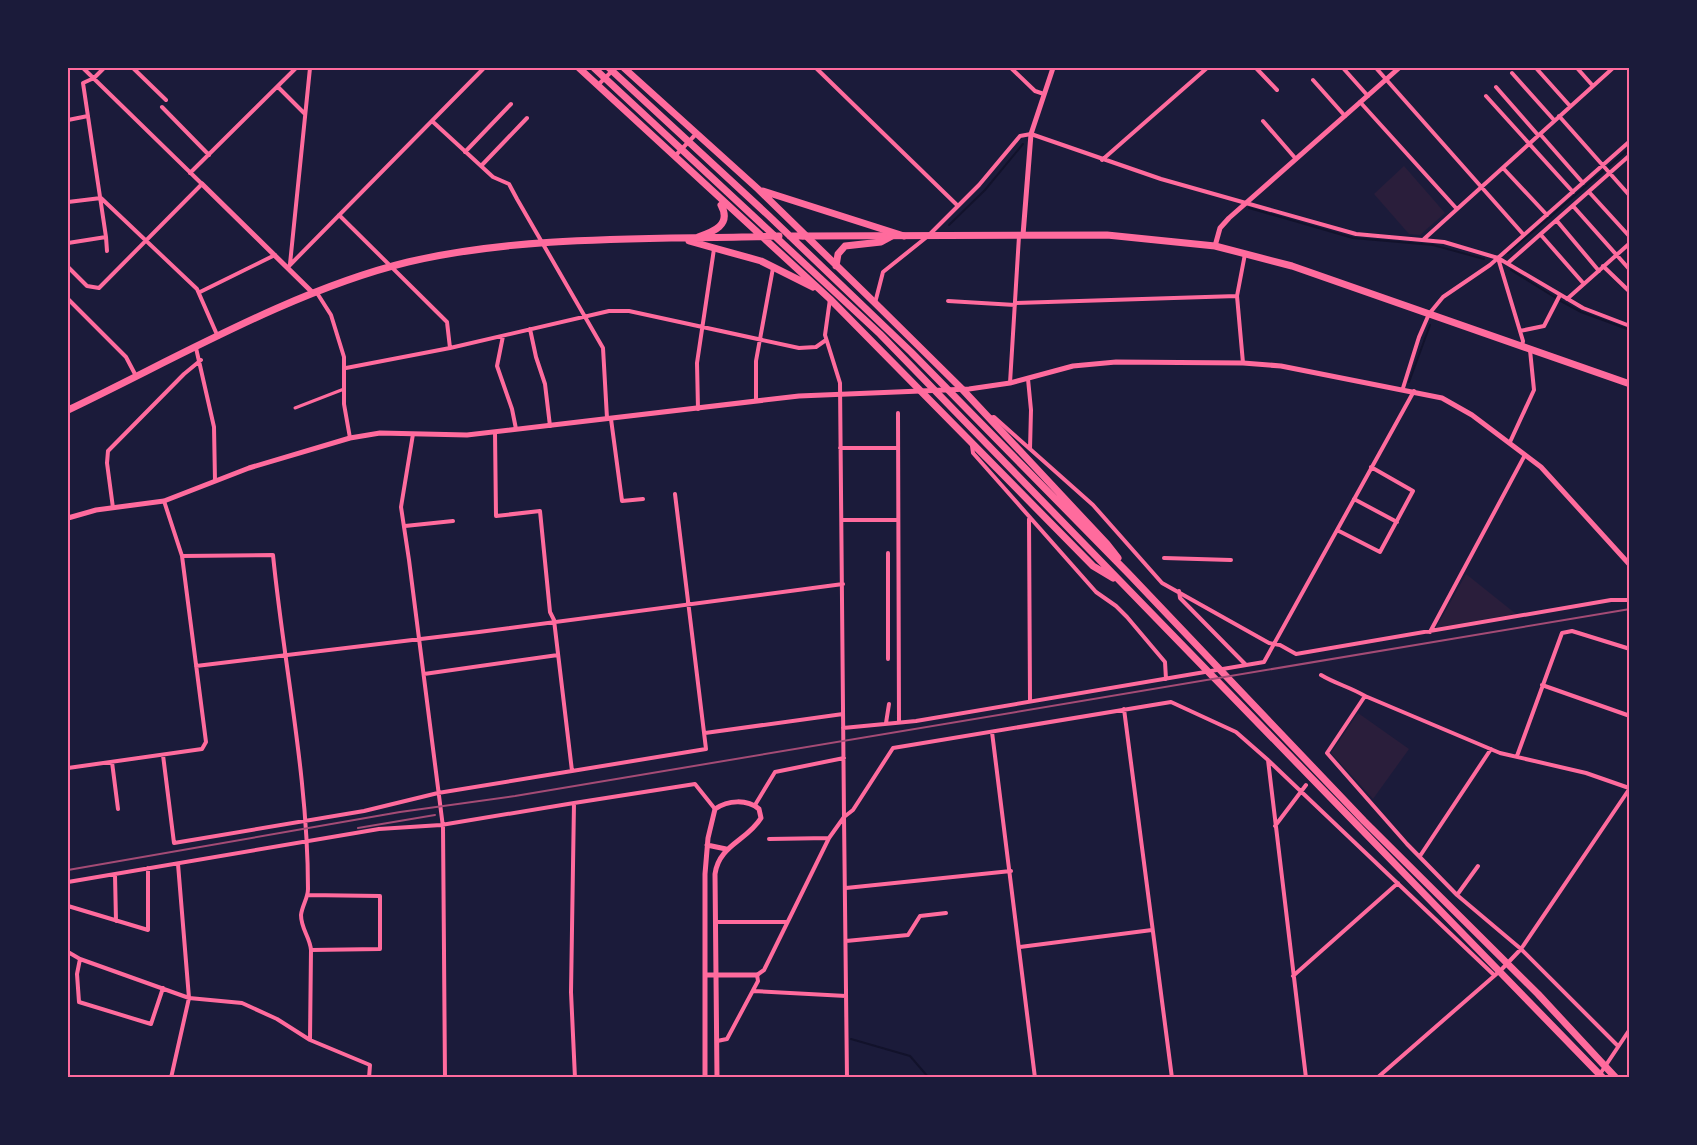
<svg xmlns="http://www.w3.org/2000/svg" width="1697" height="1145" font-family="Ubuntu,sans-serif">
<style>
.green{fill:#2a1e3b}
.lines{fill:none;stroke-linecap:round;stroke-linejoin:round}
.stream{stroke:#12122b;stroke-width:2}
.pedestrian{stroke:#ff6b9d;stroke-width:3}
.minor{stroke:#ff6b9d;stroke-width:4}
.tertiary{stroke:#ff6b9d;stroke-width:5}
.primary{stroke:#ff6b9d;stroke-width:7}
.trunk{stroke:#ff6b9d;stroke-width:7}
.rail{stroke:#a44b75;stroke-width:2}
.neatline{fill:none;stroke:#ff6b9d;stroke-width:2}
</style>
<rect width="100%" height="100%" fill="#1b1b3a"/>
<path class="green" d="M1404,166L1445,213L1420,235L1409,234L1374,194Z
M1466,574L1516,614L1436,628Z
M1358,713L1409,749L1373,799L1331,753Z"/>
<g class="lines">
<path class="stream" d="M1249,208L1353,238L1433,245L1484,259
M949,225L985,190L1023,144
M1508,253L1630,148
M1511,270L1556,298
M1559,300L1581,312L1630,330
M1409,382L1430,325
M851,1039L910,1056L929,1078"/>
<path class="pedestrian" d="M295,408L344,389"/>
<path class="minor" d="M133,68L166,100
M816,68L957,205
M1011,68L1035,91L1044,94
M1256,68L1277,90
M1343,68L1368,96
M1376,68L1523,234
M1536,68L1570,106
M1577,68L1593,86
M1512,73L1554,120
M1313,80L1345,116
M598,85L615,68
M278,87L304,113
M1496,87L1538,135
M1486,96L1573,192
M1360,102L1456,208
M162,107L209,155
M1559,116L1630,196
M68,120L88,116
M432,121L493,177L509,184L517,199L603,348L607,418
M1263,121L1296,159
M1540,134L1583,183
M465,152L511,104
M675,156L696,134
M1102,160L1207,68
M481,166L527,118
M1503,168L1547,215
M190,173L296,68
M1589,192L1630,237
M101,198L197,289L218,337
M68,202L101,198
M1573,206L1630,270
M339,215L447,322L450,348
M1557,221L1599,271
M1541,235L1584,284
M106,237L107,251
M1424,239L1613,68
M68,243L106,237L83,83L94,78L104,68
M1498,258L1583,308L1630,326
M1509,262L1630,155
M290,264L310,68
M1603,266L1630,292
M68,267L87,286L99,288L202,184L83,68
M288,267L484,68
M200,292L275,255
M317,293L331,315L344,357V404L350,438
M68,299L126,357L136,376
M1567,299L1630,243
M948,301L1015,305
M875,303L883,272L928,236L979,185L1020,136L1031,134L1161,179L1356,234L1444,242L1498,258L1523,341L1522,346
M1015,303L1237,296
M530,329L536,357L545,384L550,426
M1520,331L1544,326L1560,295
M503,336L497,366L512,409L516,429
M196,348L214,427L215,481
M1243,363L1237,296L1245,254
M346,368L450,348L609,311H629L799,348L816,347L826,340
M1028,379L1031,410L1030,449L1093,505L1162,583L1269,643L1280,645L1296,654L1611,600H1630
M1010,383L1019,236
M1403,388L1419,337L1429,314L1443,297L1490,265L1630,141
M756,400V361L773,268
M698,409L697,363L714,249
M898,413L899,723
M989,418L994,417L1030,449
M611,419L622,501L643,499
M495,432L496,516L540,511L550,612L554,620L572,771L706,749L675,494
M413,434L401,507L409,560L443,827L445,1078
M1510,442L1534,390L1530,350
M972,446L973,453L1096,592L1116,606L1127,617L1165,662L1166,679
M840,448H897
M1354,499L1397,522
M113,508L107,463L108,451L184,374L201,360
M1029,519L1030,701
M842,520H898
M405,526L453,521
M1337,530L1380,552L1413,491L1371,467
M182,556L273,555C284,666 308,777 308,889C308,898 302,906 301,915C301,929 310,937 311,950L310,1040
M1164,558L1231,560
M1179,591L1180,598L1245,664
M1430,632L1525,455
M888,659V553
M196,666L479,632L843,584
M424,674L558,655
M1321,675C1336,684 1350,687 1365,696
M1542,685L1630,716
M1124,709L1172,1078
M886,723L889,704
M843,728L916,721L1264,662L1414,391
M992,732L1035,1078
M705,733L843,714
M163,755L174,843L364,811L438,793L572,771
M1517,756L1562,633L1572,631L1630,649
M1269,761L1494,975
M112,762L118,809
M68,768L202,749L206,742L182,556L164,501
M574,803L695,784L715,809
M755,805L775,772L844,758
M1275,826L1306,785
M769,839L829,838
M1420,856L1491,749
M115,875L116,921
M68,882L379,829L441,825L574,803L571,992L575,1078
M846,888L1011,871
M307,895L380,896V949L311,950
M1457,895L1478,866
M68,906L148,930V868
M716,922H787
M846,941L908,935L920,916L946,913
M1020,947L1152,930
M68,952L80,959L189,998L242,1003L277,1019L310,1040L370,1065L369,1078
M80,959L77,974L79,1002L151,1024L163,988
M1293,976L1398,883
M753,991L846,996
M717,1041L727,1039L758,981L757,975L764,970L829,838L844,817L840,383L825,335L830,299
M1618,1046L1521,949L1457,895L1407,844L1327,753L1365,696L1500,753L1586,773L1629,788
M1600,1074L1630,1029
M171,1078L189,998L178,864
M847,1078L844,817L853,810L893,748L1171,702L1236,732L1268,760L1306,1078
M1377,1078L1501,970L1521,949L1630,788"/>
<path class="tertiary" d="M202,184L313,293
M1023,235L1031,134L1053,68
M1215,246L1220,228L1229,218L1399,68
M68,518L96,510L164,501L249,468L350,438L380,433L467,435L799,396L969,389L1010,383L1073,366L1116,362L1243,363L1281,366L1442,398L1472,415L1541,467L1630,565
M707,845L726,849
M705,975H757
M705,1078V874L708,838L715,809C728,800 747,799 759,809L761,818C747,841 719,845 715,874L717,1078"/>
<path class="primary" d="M803,236L1107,235L1215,246L1292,266L1630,384"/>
<path class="trunk" d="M579,68L830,299L1093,566L1113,578
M594,68L880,334L1603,1078
M609,68L769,216L911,352L1128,573L1364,821L1538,994L1616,1078
M624,68L758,189L875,303L962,389L1107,544L1118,558
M763,191L904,236
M790,236H803
M698,237C713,232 732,225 721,205
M689,241L761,261L813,287
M836,266L838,254L845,246L881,242L892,236
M68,410C175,359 293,290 408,262C529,234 656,240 779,236"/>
<path class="rail" d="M358,828L435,815
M68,870L400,812L515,796L1630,609"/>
</g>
<rect width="1697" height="1145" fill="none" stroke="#1b1b3a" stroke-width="138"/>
<rect x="69" y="69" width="1559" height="1007" class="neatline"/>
</svg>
